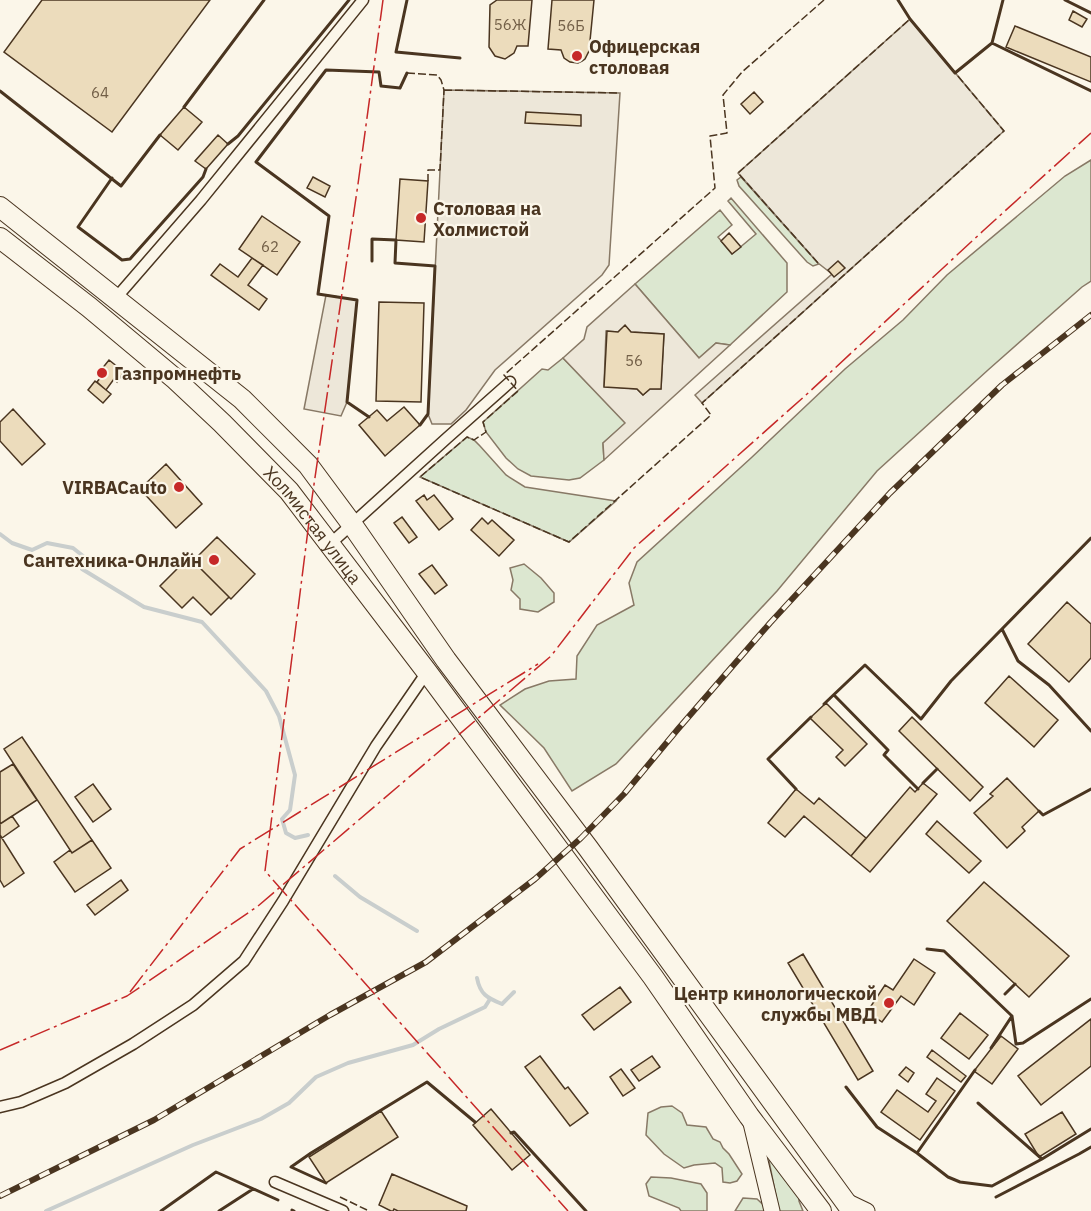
<svg xmlns="http://www.w3.org/2000/svg" width="1091" height="1211" font-family="'IBM Plex Sans',sans-serif">
<style>
.green{fill:#dce7d0;stroke:#887966;stroke-width:1.5}
.parking{fill:#ede7d9;stroke:#887966;stroke-width:1.5;fill-rule:evenodd}
.lines{fill:none;stroke-linecap:round;stroke-linejoin:round}
.stream{stroke:#c9cecd;stroke-width:4}
.building{fill:#ecdcbc;stroke:#4a3520;stroke-width:1.5}
.street-casing{stroke:#4a3520;stroke-width:13}
.secondary-casing{stroke:#4a3520;stroke-width:17}
.highway-casing{stroke:#4a3520;stroke-width:22}
.street{stroke:#fbf6e9;stroke-width:10}
.secondary{stroke:#fbf6e9;stroke-width:15}
.highway{stroke:#fbf6e9;stroke-width:20}
.rail-casing{stroke:#4a3520;stroke-width:6}
.rail{stroke:#fbf6e9;stroke-width:4;stroke-dasharray:11;stroke-linecap:butt}
.fence{stroke:#4a3520;stroke-width:1.5;stroke-dasharray:8 3;stroke-linecap:butt}
.wall{stroke:#4a3520;stroke-width:3}
.power{stroke:#c62828;stroke-width:1.5;stroke-dasharray:21 4.5 3 4.5;stroke-linecap:butt}
.poi-dot{fill:#c62828;stroke:#fbf6e9;stroke-width:2}
.labels{text-anchor:middle;dominant-baseline:central;stroke-width:4.5;stroke-linejoin:round;paint-order:stroke}
.number-label{font-size:15px;fill:#725f47}
.poi-label{font-size:18px;font-weight:bold;fill:#4a3520;stroke:#fbf6e9;text-anchor:start}
.street-label{font-size:18px;fill:#4a3520;stroke:#fbf6e9}
</style>
<rect width="100%" height="100%" fill="#fbf6e9"/>
<path class="green" d="M1091,160V281L1082,287L988,370L877,471L777,591L616,764L572,791L544,748L500,705L525,689L549,681L576,679L577,656L597,625L634,605L629,583L637,562L751,458L845,369L903,320L947,275L1065,176Z
M741,177L819,264L813,266L807,262L739,186L737,180Z
M731,198L787,263V292L730,345L716,343L699,358L635,284L720,210L732,225L718,237L732,254L756,234L728,201Z
M563,358L626,423L603,443L604,460L580,478L569,480L531,476L518,469L506,458L486,432L483,422L542,369L548,370Z
M467,437L474,440L480,446L506,475L525,487L616,501L569,542L420,477Z
M524,564L541,578L554,593V602L538,612L520,609V599L511,590L513,580L510,568Z
M672,1106L682,1113L687,1125L706,1127L713,1139L720,1142L723,1148L729,1154L742,1174L737,1181L730,1183L723,1182L722,1168L715,1163L694,1165L684,1168L664,1154L646,1135L648,1113L661,1107Z
M773,1158L799,1192V1201L803,1211H779L769,1161Z
M651,1177L671,1178L701,1184L707,1193V1211H681L679,1208L649,1196L646,1184Z
M743,1198L757,1199L769,1210V1211H735Z"/>
<path class="parking" d="M910,19L1004,131L702,403L695,395L832,274L818,263L738,173Z
M444,90L620,93L609,265L602,275L495,370L466,410L451,424H432L428,414Z
M635,284L699,358L716,343L730,345L604,460L603,443L625,423L563,358L584,339L587,327ZM625,326L631,332L664,334L661,389H650L643,395L637,389L604,386L606,331L618,332Z
M326,295L357,300L347,402L341,416L304,409Z"/>
<g class="lines">
<path class="stream" d="M0,534L12,543L32,550L47,543L73,548L83,556L82,569L144,607L202,622L266,691L279,716L295,775L290,810L282,819L286,833L295,838L308,835
M335,876L360,897L417,931
M477,978C480,994 487,998 502,1004L514,992
M46,1211L193,1145L261,1119L289,1103L316,1077L348,1063L413,1045L439,1029L485,1007L490,999"/>
</g>
<path class="building" d="M42,0H210L112,132L4,52Z
M497,0H532L528,46H517L514,53L505,59L495,56L489,47L490,5Z
M552,0H594L589,51L585,59L582,61L578,63L570,62L564,58L561,50L548,49Z
M1073,11L1087,19L1082,27L1069,20Z
M1015,26L1091,57V82L1006,47Z
M754,92L763,102L750,114L741,104Z
M184,107L202,122L178,150L160,135Z
M526,112L581,115V126L525,123Z
M218,135L228,144L206,169L195,161Z
M313,177L330,186L325,197L307,188Z
M400,179L428,181L424,242L396,240Z
M262,216L300,242L277,275L239,249Z
M729,233L741,247L732,254L721,241Z
M252,258L263,265L248,285L267,299L259,310L211,275L220,264L238,277Z
M838,261L845,268L834,277L828,270Z
M379,302L424,303L421,402L376,401Z
M625,325L631,332L664,334L661,389H650L643,395L637,389L604,387L607,331L618,332Z
M109,360L124,372L117,382L114,379L106,390L97,382L104,373L101,370Z
M95,381L111,394L103,403L88,390Z
M404,407L420,425L385,456L359,425L377,410L387,421Z
M13,409L45,444L22,465L0,441V422Z
M166,464L202,504L176,528L140,489Z
M424,495L427,500L434,495L453,519L439,530L416,501Z
M402,517L417,537L409,543L394,523Z
M482,518L488,524L492,520L514,540L499,556L471,530Z
M217,537L255,574L231,599L193,561Z
M192,554L195,559L193,561L229,597L211,615L193,597L182,608L160,586Z
M432,565L447,585L435,594L419,574Z
M1067,602L1091,624V658L1069,682L1028,644Z
M1009,676L1058,720L1034,747L985,703Z
M826,703L867,744L845,766L836,757L843,750L810,718Z
M912,717L983,787L970,801L899,731Z
M22,737L92,840L72,853L4,749Z
M13,764L37,800L0,824V772Z
M1007,778L1039,811L1022,827L1025,831L1007,848L974,813L993,796L990,794Z
M923,783L937,794L870,872L851,856L910,787L915,792Z
M93,784L111,809L93,822L75,797Z
M796,789L814,804L819,798L866,838L851,856L804,816L785,837L768,823Z
M12,816L19,826L2,838L0,835V824Z
M937,821L981,861L969,873L926,834Z
M0,835L24,873L4,887L0,880Z
M92,840L111,868L75,892L54,862L70,850L72,853Z
M121,880L128,890L95,915L87,905Z
M984,882L1069,956L1029,997L947,921Z
M803,954L873,1071L858,1080L788,963Z
M914,959L935,973L914,1005L901,996L882,1022L867,1012L885,985L893,990Z
M620,987L631,1002L594,1030L582,1015Z
M960,1013L988,1035L969,1059L941,1038Z
M1091,1019V1066L1041,1105L1018,1076Z
M1001,1036L1018,1049L992,1084L974,1071Z
M932,1050L966,1076L961,1082L927,1057Z
M540,1056L565,1089L568,1087L588,1113L570,1126L525,1067Z
M652,1056L660,1067L639,1081L631,1070Z
M906,1067L914,1073L908,1082L899,1075Z
M621,1069L635,1088L623,1096L610,1077Z
M937,1078L955,1091L920,1140L881,1112L897,1090L928,1112L936,1101L926,1094Z
M491,1109L530,1155L512,1170L473,1125Z
M381,1111L398,1137L326,1183L309,1157Z
M1062,1112L1076,1134L1039,1157L1025,1134Z
M392,1174L467,1206L466,1211H398L394,1209L393,1211H391L379,1205Z"/>
<g class="lines">
<g class="street-casing">
<path id="street" d="M116,298L201,200L363,0
M330,544L447,438L510,382
M0,1107L21,1102L65,1083L133,1044L193,1005L244,961L283,901L376,746L427,672
M275,1182L343,1211"/>
</g>
<g class="secondary-casing">
<path id="secondary" d="M750,1119L772,1211
M844,1200L867,1211"/>
</g>
<g class="highway-casing">
<g id="highway">
<path d="M0,207L242,399L308,465L351,523L446,660L588,848L852,1211"/>
<path id="s1" d="M0,238L89,307L174,378L222,423L289,491L427,672L653,977L749,1116L821,1211"/>
</g>
</g>
<use href="#street" class="street"/>
<use href="#secondary" class="secondary"/>
<use href="#highway" class="highway"/>
<g class="rail-casing">
<path id="rail" d="M0,1196L154,1120L330,1015L426,962L535,879L581,838L624,794L678,729L770,623L890,493L1002,385L1091,315"/>
</g>
<use href="#rail" class="rail"/>
<path class="fence" d="M824,0L742,72L723,95L727,133L710,136L715,188L504,375L518,391L483,422L486,432L474,440L467,437L420,477L569,542L711,415L702,403L1004,131L910,19L898,0
M407,73L437,75L441,80L444,90L440,170H428V181
M444,90L620,93
M818,263L738,173L910,19
M340,1197L369,1211"/>
<path class="wall" d="M407,0L396,52L460,58
M898,0L910,19L955,73L992,43L1091,91
M1065,0L1091,13
M992,43L1003,0
M0,91L121,186L160,135
M184,107L264,0
M228,144L238,136L349,0
M112,178L78,227L122,260L130,259L203,177L206,169
M372,261V239L396,240L395,263L435,266L428,414L420,425
M369,417L347,402L357,300L318,294L329,216L256,162L326,70L379,72L381,86L400,88L407,73
M1002,629L1018,661L1049,685L1091,731
M834,695L888,750L884,755L918,789
M824,704L865,665L921,719L951,681L1091,538
M923,783L937,769
M796,789L768,759L811,717
M1039,811L1043,815L1091,789
M927,949L944,951L1012,1016L991,1048
M1005,994L1015,984
M1012,1016L1016,1044L1023,1043L1091,999
M846,1087L877,1127L917,1153L975,1070
M978,1103L1042,1159L1091,1129
M511,1133L514,1132L586,1211
M917,1153L948,1177L960,1182L992,1186L1042,1159
M326,1183L291,1167L311,1153L427,1082L475,1122
M996,1197L1079,1154L1091,1147
M292,1210L294,1211
M161,1211L216,1172L278,1200
M219,1211L253,1189"/>
<path class="power" d="M383,0L358,184L312,498L265,871L568,1211
M130,992L240,849L538,664
M0,1050L127,996L258,906L551,656L634,548L807,394L984,230L1091,133"/>
</g>
<g class="poi-dot">
<circle cx="577" cy="56" r="6"/>
<circle cx="421" cy="218" r="6"/>
<circle cx="102" cy="373" r="6"/>
<circle cx="179" cy="487" r="6"/>
<circle cx="214" cy="560" r="6"/>
<circle cx="889" cy="1003" r="6"/>
</g>
<g class="labels">
<g class="number-label">
<text x="510" y="24">56Ж</text>
<text x="571" y="25">56Б</text>
<text x="100" y="92">64</text>
<text x="270" y="246">62</text>
<text x="634" y="360">56</text>
</g>
<g class="poi-label">
<text x="589" y="46">Офицерская<tspan x="589" dy="21">столовая</tspan></text>
<text x="433" y="208">Столовая на<tspan x="433" dy="21">Холмистой</tspan></text>
<text x="114" y="373">Газпромнефть</text>
<text x="167" y="487" text-anchor="end">VIRBACauto</text>
<text x="202" y="560" text-anchor="end">Сантехника-Онлайн</text>
<text x="877" y="993" text-anchor="end">Центр кинологической<tspan x="877" dy="21">службы МВД</tspan></text>
</g>
<g class="street-label">
<text stroke="none"><textPath href="#s1" startOffset="426">Холмистая улица</textPath></text>
</g>
</g>
</svg>
